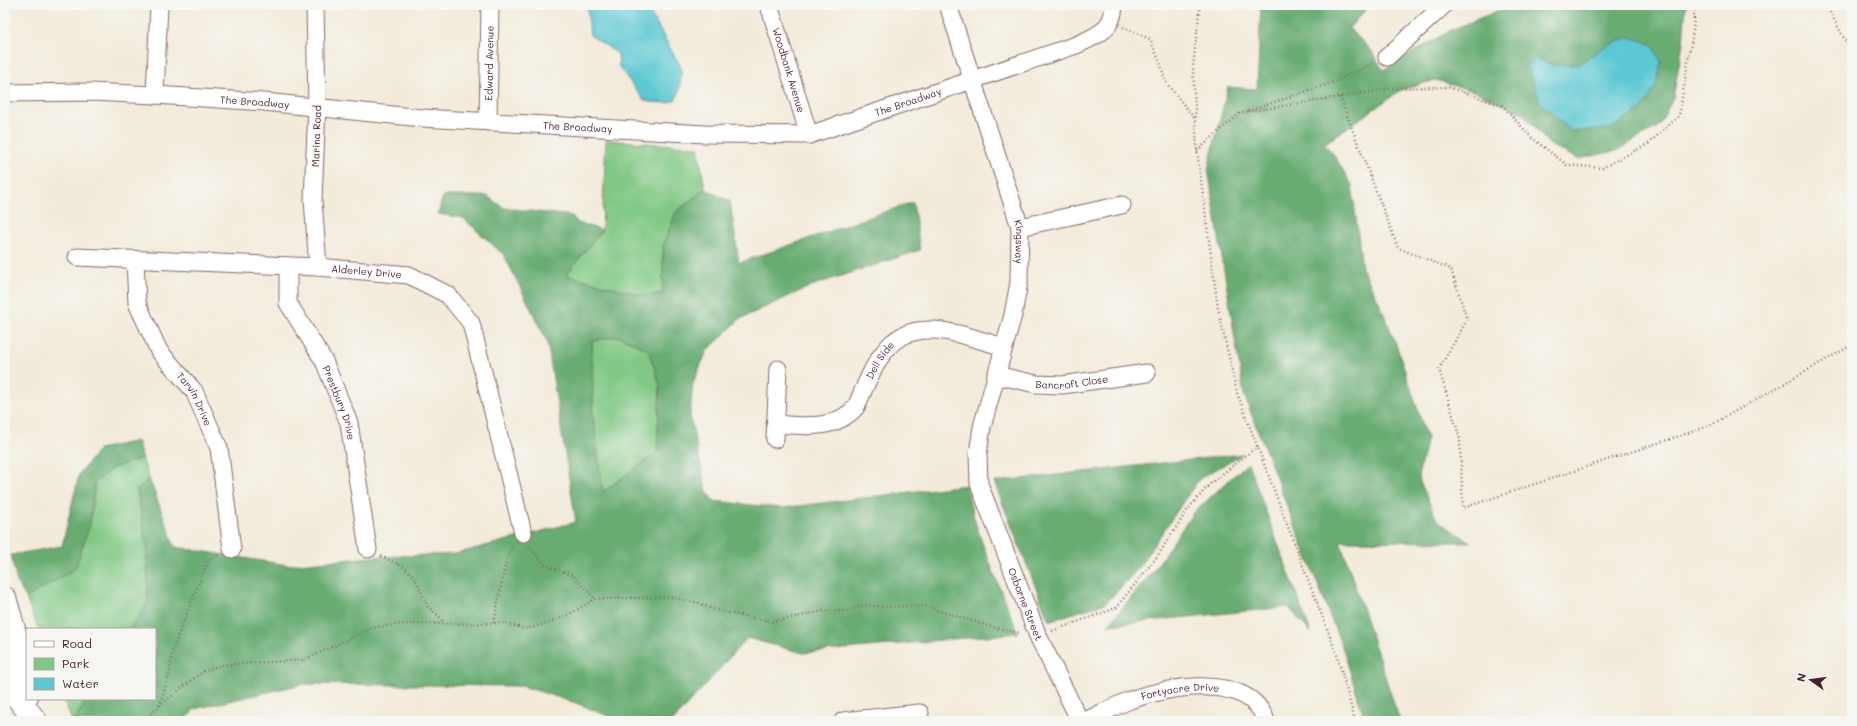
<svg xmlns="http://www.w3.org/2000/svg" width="1857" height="726" font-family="Mali,sans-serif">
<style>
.green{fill:#81c884;stroke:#667458}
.forest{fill:#68ac72;stroke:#59664e;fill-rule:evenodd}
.water{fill:#5cc8d3;stroke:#53747f}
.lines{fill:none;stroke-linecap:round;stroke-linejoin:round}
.street-casing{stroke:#856668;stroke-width:19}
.secondary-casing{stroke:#856668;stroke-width:24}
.primary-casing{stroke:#856668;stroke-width:24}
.path{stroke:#856668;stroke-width:2.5;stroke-dasharray:1 3;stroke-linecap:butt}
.street{stroke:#fff;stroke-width:17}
.secondary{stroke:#fff;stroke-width:22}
.primary{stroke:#fff;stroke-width:22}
.labels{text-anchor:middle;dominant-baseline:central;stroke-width:3.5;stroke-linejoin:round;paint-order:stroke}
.street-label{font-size:10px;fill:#4a1f2b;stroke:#f6f6f2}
</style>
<rect width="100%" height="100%" fill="#f6f6f2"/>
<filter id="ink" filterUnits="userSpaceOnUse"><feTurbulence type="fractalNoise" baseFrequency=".025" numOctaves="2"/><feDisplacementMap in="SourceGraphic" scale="8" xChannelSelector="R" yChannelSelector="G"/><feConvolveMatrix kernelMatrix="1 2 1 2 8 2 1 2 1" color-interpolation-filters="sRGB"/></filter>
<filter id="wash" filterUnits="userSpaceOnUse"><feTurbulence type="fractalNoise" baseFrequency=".012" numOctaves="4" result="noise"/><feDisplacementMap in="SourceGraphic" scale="16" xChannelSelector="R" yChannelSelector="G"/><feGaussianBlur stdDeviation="0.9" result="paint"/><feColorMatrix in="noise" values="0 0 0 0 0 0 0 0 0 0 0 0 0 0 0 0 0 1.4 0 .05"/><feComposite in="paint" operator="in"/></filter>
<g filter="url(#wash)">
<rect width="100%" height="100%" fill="#f3ebda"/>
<path class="green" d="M606,140L698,147L705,189L676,212L663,245V294L642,295L566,275L602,230Z
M619,336L649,350L660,385L657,452L602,493L593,415L592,341Z
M142,458L149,478L137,490L147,549L148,603L130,629H38L26,598L75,569L90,524L95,482L113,468Z
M64,699H87L74,721H72Z"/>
<path class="forest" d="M1261,5H1370L1349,28L1371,50L1383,70L1451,30L1507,7L1570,9L1579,5H1686L1683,43L1673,98L1659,126L1616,151L1578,159L1550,145L1522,113L1474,91L1435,80L1401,90L1324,144L1332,152L1352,185L1362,268L1379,302L1396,344L1427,438L1418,477L1437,520L1470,542L1340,541L1400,721H1365L1344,652L1244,395L1208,169L1228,87L1257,89ZM1606,46L1610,129L1572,131L1540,102L1535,58L1552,65H1578Z
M705,189L730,201L739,263L913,202L920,250L811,286L740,319L707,351L693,383L690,416L706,489L713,501L782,508L966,485C976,537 999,584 1018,633L803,653L747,638L673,721H621L576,703L522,686L303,684L194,709L186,721H74L87,699H155V629H130L148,603L147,549L137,490L149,478L175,547L287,565L373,557L455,554L576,522L547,341L504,255L463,218L438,214L443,196H487L504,208L572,216L578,223L602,230L566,275L642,295L663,294V245L676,212ZM619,336L648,350L660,385L657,452L603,492L593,415L592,341Z
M137,441L142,458L113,468L95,482L90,524L75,569L26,598L17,582L11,555L62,546L79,474L99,449Z
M1243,454L1199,479L1136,571L1106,603L1049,621L994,482Z
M1248,463L1311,633L1288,607L1108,625L1154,570L1193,513Z"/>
<path class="water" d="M587,5H646L682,69L679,93L675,100L667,103L650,102L643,99L619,67L618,54L590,35Z
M1630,37L1653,45L1661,62L1656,86L1642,109L1610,129L1571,131L1540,102L1528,66L1535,58L1552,65H1578L1606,46Z"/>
</g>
<g filter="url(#ink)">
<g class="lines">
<g class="street-casing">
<g id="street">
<path d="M315,5L317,107L313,200L318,267"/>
<path id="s1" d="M769,5L809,135"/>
<path id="s2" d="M948,5L1020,227L1019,282L1013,315L982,427L978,454L979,484L1038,636L1080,721"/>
<path d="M1387,57L1444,5"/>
<path id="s3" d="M5,93L90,92L155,95L264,102L422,118L705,134L809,135L1076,45C1096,36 1113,31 1114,5"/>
<path d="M155,95L159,5"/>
<path id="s4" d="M488,122L490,5"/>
<path d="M1020,227L1122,205"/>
<path id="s5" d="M77,257L318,267L409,275L448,295L471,323L523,533"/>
<path id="s6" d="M135,260L137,303L159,351L194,391L219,448L232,549"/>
<path id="s7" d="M288,266V303L324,361L349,423L368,549"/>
<path id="s8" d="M996,375L1036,384L1062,385L1147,373"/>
<path id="s9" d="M775,424C805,426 834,431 856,407C864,389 872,367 884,352C913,312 966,337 1004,347"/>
<path d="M775,439L778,369"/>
<path d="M843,721L920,713"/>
<path id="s10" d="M1085,721C1100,714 1115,706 1130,700C1167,687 1249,671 1266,721"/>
</g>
</g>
<g class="secondary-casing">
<path id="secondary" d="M10,615L27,675
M12,662L27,696
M9,688L36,721"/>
</g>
<g class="primary-casing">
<path id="primary" d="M5,598L10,615H5"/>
</g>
<path class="path" d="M1200,5L1193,67L1197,151L1218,308L1237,393L1337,655L1355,721
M1826,5L1852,53
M1123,27L1150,39L1161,65L1165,81L1195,119
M1340,97L1398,248L1451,269L1467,320L1439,369L1460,439L1463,508L1709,426L1852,345
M1248,111L1334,82L1374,63
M1197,151L1240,113L1394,88L1448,87L1503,106L1532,138L1567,165L1602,168L1648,144L1679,116L1693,31L1695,5
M529,546L545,565L572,575L595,599
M381,556L402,566L414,576L428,607L439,616L444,623
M494,623L506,561L513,545
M1052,631L1116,608L1156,558L1188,509L1211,483L1258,446
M159,706L202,672L220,665L304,660L372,628L400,624L503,623L527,629L548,623L568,615L595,599L670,597L699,603L715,610L773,622L823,611H845L864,605L881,607L924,606L995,628L1021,633
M141,721L159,707L169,675L173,648L208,561L219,555"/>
<use href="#street" class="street"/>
<use href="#secondary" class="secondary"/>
<use href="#primary" class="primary"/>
</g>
</g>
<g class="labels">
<g class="street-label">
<text stroke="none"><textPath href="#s4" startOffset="59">Edward Avenue</textPath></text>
<text stroke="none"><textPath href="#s1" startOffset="68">Woodbank Avenue</textPath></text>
<text stroke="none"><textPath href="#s3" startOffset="250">The Broadway</textPath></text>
<text stroke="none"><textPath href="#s3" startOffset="910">The Broadway</textPath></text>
<text stroke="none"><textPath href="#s3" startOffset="574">The Broadway</textPath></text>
<text transform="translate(316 136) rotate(-88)">Marina Road</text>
<text stroke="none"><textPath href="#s2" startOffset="248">Kingsway</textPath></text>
<text stroke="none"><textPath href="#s5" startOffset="290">Alderley Drive</textPath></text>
<text stroke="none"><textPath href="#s9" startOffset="139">Dell Side</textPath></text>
<text stroke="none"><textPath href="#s8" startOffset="77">Bancroft Close</textPath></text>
<text stroke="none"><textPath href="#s6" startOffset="156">Tarvin Drive</textPath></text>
<text stroke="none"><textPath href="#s7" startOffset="150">Prestbury Drive</textPath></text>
<text stroke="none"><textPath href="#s2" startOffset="624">Osborne Street</textPath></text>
<text stroke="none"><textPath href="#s10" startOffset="101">Fortyacre Drive</textPath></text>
</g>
</g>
<rect width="1857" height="726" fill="none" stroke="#f6f6f2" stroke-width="20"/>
<rect x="26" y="628" width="130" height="72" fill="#f6f6f2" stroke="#b1a0a2"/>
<rect x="34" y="641" width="20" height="6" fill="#ffffff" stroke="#b1a0a2"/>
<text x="62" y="648" font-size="12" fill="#4a1f2b">Road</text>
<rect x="34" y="658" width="20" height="12" fill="#81c884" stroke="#b1a0a2"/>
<text x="62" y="668" font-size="12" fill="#4a1f2b">Park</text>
<rect x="34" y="678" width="20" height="12" fill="#5cc8d3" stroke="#b1a0a2"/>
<text x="62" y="688" font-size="12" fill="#4a1f2b">Water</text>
<g transform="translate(1811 680) rotate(284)" stroke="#f6f6f2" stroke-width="3" paint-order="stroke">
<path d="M0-3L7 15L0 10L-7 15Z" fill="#4a1f2b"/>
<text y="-6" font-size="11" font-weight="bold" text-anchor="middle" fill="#4a1f2b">N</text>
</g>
</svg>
